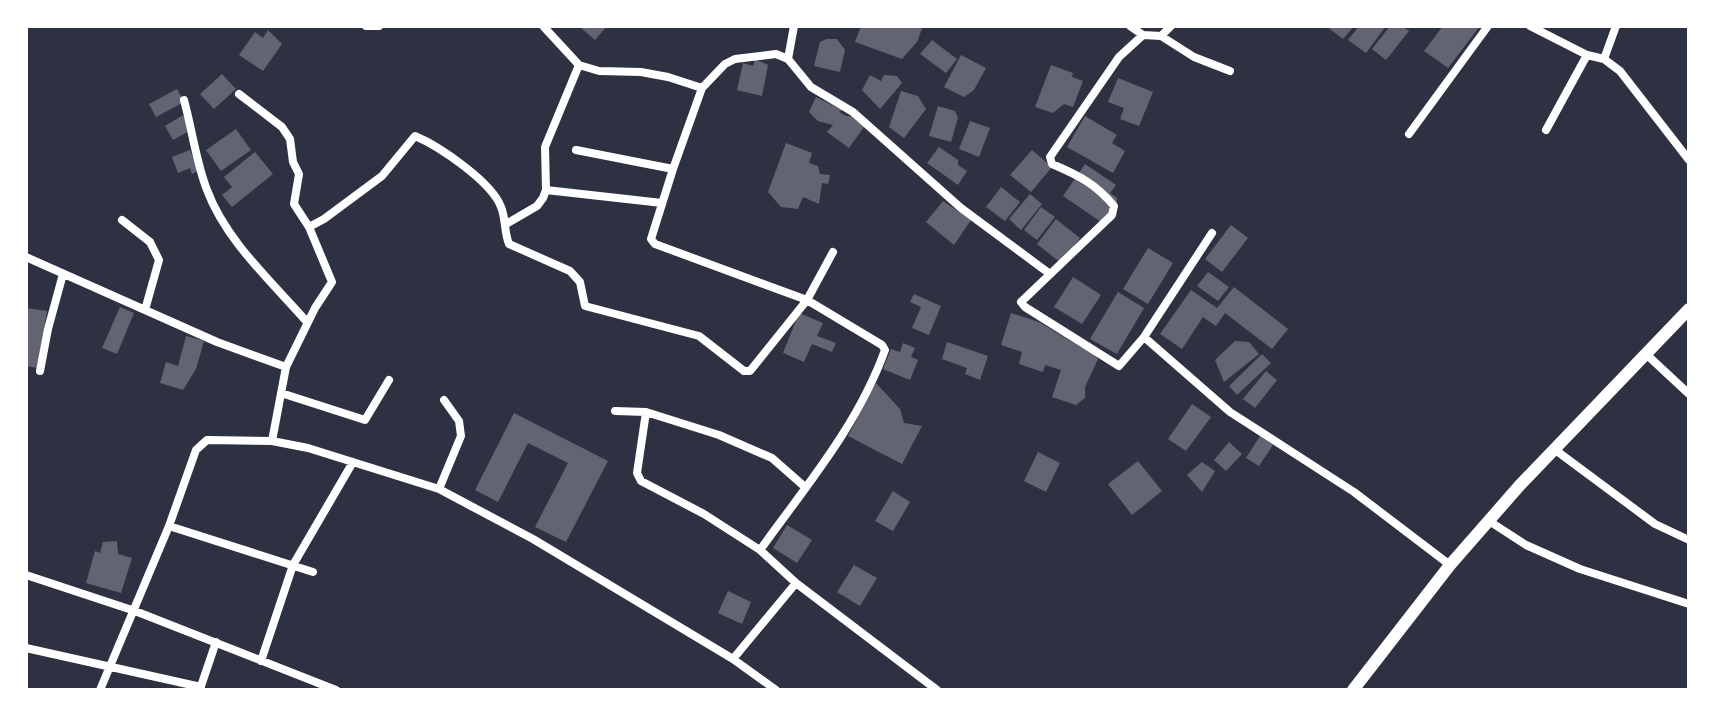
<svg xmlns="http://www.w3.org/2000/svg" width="1715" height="716" font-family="'Space Grotesk',sans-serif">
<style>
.building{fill:#626471}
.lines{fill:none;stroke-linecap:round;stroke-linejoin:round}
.minor{stroke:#fff;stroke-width:8}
.secondary{stroke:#fff;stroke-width:12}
</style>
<rect width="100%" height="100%" fill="#2d3142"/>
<path class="building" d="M583,26H607L595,40L581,28Z
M861,26H923L917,42L902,59L855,42Z
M1326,26H1354L1343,39Z
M1359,26H1386L1366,53L1348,40Z
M1390,26H1402L1409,31L1386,60L1372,49Z
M1443,26H1480L1448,68L1424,51Z
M268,30L282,44L263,71L239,55L255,32L263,38Z
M826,39H837L845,50L840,72L814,66L820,42Z
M932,40L957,59L946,73L920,54Z
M961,55L986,68L974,90L964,97L944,87Z
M755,59L768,65L762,96L737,90L743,63L753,66Z
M1051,65L1073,73L1072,77L1083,81L1073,107L1064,104L1053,113L1035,107Z
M222,74L236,89L214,109L200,94Z
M870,75L881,81L884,75L897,76L902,83L880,109L862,90Z
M1118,78L1153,92L1139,126L1120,119L1124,108L1108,102Z
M177,89L184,102L156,117L149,104Z
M901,91L918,96L926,109L904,138L889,127Z
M816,97L842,110L839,112L846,116H855L866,124L849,148L827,132L833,125L818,121L809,112Z
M938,106L955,111L958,118L951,142L929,136Z
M183,115L191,130L173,140L165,126Z
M1085,116L1117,135L1112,143L1125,151L1113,173L1067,147Z
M970,121L990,128L979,157L959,149Z
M236,129L251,150L221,171L206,150Z
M786,143L812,153L809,163L818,166L820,174L830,175L828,184L822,183L819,204L803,197L798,209L781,207L768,192Z
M939,147L958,160V165L967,171L958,185L927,163Z
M190,150L198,171L192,174L190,168L178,173L172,157Z
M1032,150L1052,167L1031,192L1010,175Z
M255,152L273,174L232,207L222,195L232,187L224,177Z
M1085,164L1116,185L1110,193L1117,198V204L1104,224L1063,196Z
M1001,187L1020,202L1005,221L986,207Z
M1030,194L1042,204L1021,230L1009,219Z
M943,201L971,220L954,245L926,222Z
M1041,207L1055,217L1037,240L1024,230Z
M1056,219L1080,238L1061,263L1037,244Z
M1231,225L1248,238L1222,272L1205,259Z
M1148,248L1173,263L1148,304L1123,289Z
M1208,272L1229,287L1218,301L1197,286Z
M1073,277L1101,295L1082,324L1054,307Z
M1234,287L1288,329L1272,349L1225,313L1216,326L1203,317L1182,349L1160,334L1191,290L1217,308Z
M1118,292L1144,308L1117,354L1090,339Z
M914,294L941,306L929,335L912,328L921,307L910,302Z
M120,307L134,313L117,354L102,348Z
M26,308L47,311L38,368L26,366Z
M799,313L823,323L817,336L836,343L832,352L812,344L804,362L783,353Z
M1011,313L1039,322L1082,348L1086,346L1098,359L1085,387V398L1076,405L1052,397L1061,370L1045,365L1043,372L1019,364L1022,352L1001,345Z
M186,336L204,341L196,369L183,390L160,383L166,362L178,366Z
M1235,341L1249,342L1259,354L1224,382L1215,360Z
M947,342L988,356L980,380L965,374L967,368L942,359Z
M903,343L915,348L911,357L918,360L910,380L883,369L891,349L900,352Z
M1262,354L1271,363L1237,395L1229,386Z
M1266,371L1277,380L1255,408L1243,399Z
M876,383L900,409L904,423L922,426L902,464L848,436Z
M1192,404L1211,417L1186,451L1168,439Z
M514,413L608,461L566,542L535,527L568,463L528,443L498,502L475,490Z
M1260,436L1273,445L1259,466L1246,458Z
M1229,442L1242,454L1226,471L1214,460Z
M1038,452L1060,463L1046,492L1024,481Z
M1138,461L1162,491L1132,515L1108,484Z
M1202,462L1215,471L1202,492L1187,475Z
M893,491L910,502L893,531L875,521Z
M787,525L812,540L797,563L773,548Z
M117,541L118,554L132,558L121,593L86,583L95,551L100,553L103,542Z
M854,565L877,578L860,606L837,592Z
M728,591L751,602L742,624L718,613Z"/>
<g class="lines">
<path class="minor" d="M366,26H379
M543,26L579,65L599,71L641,72L668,77L702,88
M1130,26L1143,35L1161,36L1194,57L1230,71
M1530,26L1587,55L1604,59L1620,71L1689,160
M1143,35L1119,57L1050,157L1052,164C1078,175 1096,184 1114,206L1112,215L1021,302L1025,307L1119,366L1144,337L1212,233
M1161,36L1171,26
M788,59L794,26
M1604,59L1616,26
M239,94L282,127L290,139L293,162L299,174L294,204L309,227
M184,100C192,129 196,162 207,190C226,241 272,282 307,322
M1546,130L1587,55
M1409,134L1488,26
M576,150L673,169
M546,190L662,203
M122,220L150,242L159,260L145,310
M506,224L537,206L543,198L546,190L545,147L579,65
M26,257L217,342L286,367
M1144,337L1230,412L1354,492L1450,565
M1646,354L1689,394
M40,371L48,329L63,274
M281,393L365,420L389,380
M615,411L646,412L719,435L772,458L805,487
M646,412L637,473L641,481L704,514L760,550L796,583L937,690
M272,441L286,367L315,308L332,282L309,227L324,219L382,176L415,136C439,146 492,182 501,207C506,219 504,232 509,244L570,271L580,282L585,306L699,336L744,371H750L807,300L655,244L651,239L673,169L702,88L725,64L735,59L776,54L788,59L811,87L853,112L961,208L1050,274
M1554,449L1655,524L1689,540
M439,489L461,436L459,421L444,400
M1489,521L1526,545L1580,569L1689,604
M169,526L313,572
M760,550C806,486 858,425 885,350L882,345L807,300L833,252
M26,575L135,611L336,690
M26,648L201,687
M733,659L796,583
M261,661L293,565L353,462
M200,689L216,642
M100,690L169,526L196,450L207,440L272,441L308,448L439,489L533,539L733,659L776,690"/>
<path class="secondary" d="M1353,690L1450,565L1520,485L1689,309"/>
</g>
<rect width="1715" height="716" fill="none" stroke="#ffffff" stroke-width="56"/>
</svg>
